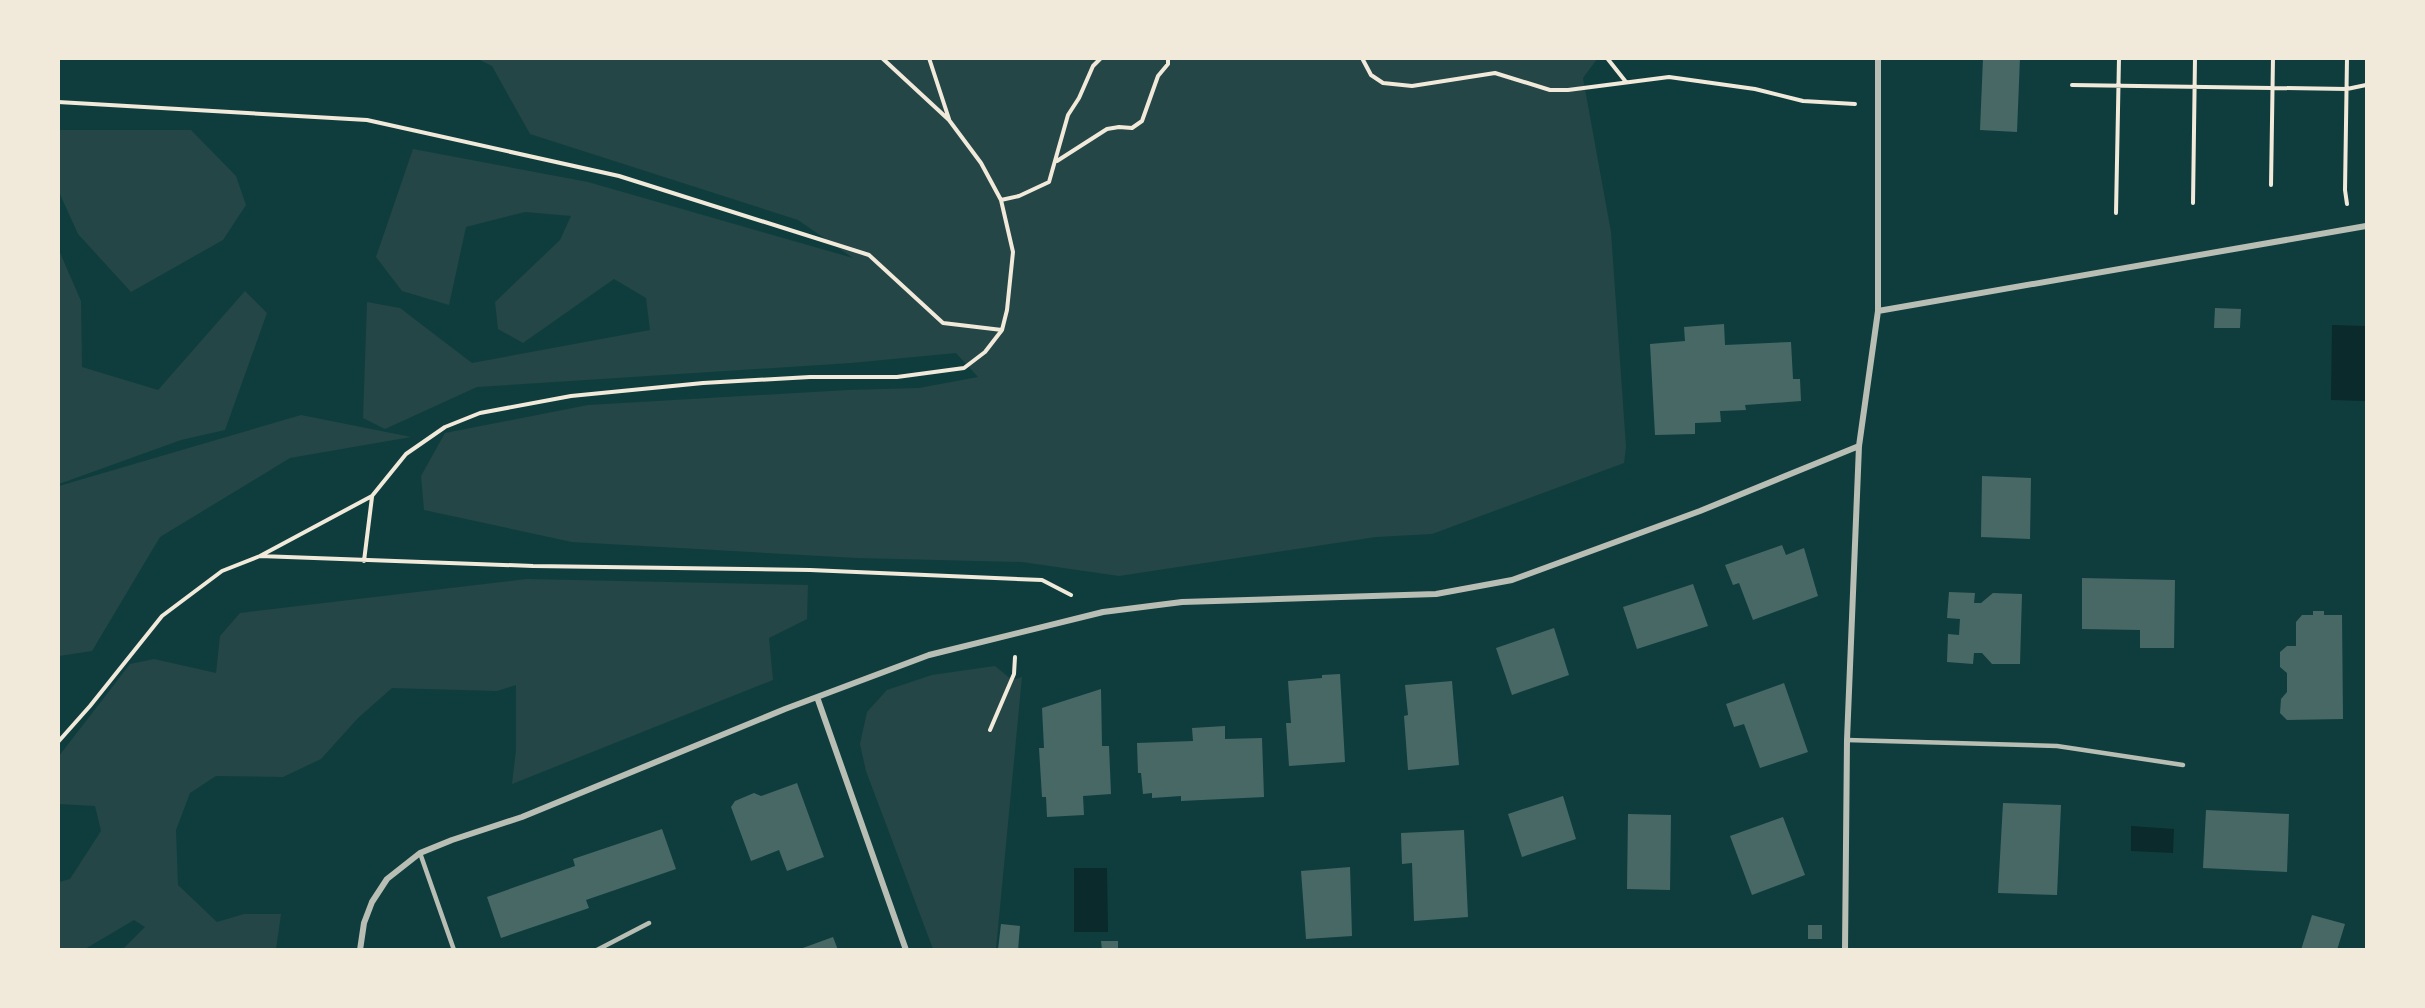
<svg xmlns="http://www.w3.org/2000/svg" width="2425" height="1008" font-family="'Fira Sans Condensed',sans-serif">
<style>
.green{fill:#244646}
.water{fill:#0a2a2b}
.building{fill:#486865}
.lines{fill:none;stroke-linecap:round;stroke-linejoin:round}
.path{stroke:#f1e9da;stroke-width:4}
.service{stroke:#b8beb3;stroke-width:4.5}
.minor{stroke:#b8beb3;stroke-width:6}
</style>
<rect width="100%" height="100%" fill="#0f3d3e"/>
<path class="green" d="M478,59H1597L1583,78L1611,232L1626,447L1624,463L1432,534L1376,537L1119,576L1022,562L857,558L572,542L424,510L421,476L445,433L588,405L848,390L919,388L978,377L956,353L851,363L477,387L385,429L363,418L367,302L400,308L472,363L650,330L646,298L614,279L523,343L498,329L495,302L560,240L571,216L525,212L466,227L449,305L402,291L376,257L413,149L588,182L853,258L798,220L530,134L492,66Z
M59,130H191L236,176L246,205L223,240L131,292L78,234L59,192Z
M58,248L81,301L82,367L158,390L245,291L267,313L225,430L181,440L59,484Z
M301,415L411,437L290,458L160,537L92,651L59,656V486Z
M526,579L808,585L807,619L769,638L773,680L512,784L516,750V685L497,691L392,688L358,718L321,759L283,777L216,776L190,793L176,830L178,885L217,922L244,914H281L276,949H123L145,927L134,920L85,949H59V882L70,879L101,831L95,806L59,804V756L130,664L154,659L216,673L220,636L240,613Z
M995,666L1012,680L1022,677L996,949H933L866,771L860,744L867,712L887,690L932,675Z"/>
<path class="water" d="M2332,325L2366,326L2365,401L2331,400Z
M2131,826L2174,829L2173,853L2131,851Z
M1074,868H1107L1108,932H1074Z"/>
<path class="building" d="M1983,58H2020L2017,132L1980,130Z
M2215,308L2241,309L2240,328H2214Z
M1724,324L1725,345L1791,342L1793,379H1800L1801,401L1745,405L1746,410L1720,411L1721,422L1695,423V434L1655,435L1650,344L1685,341L1684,327Z
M1982,476L2031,478L2030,539L1981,537Z
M1782,545L1786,555L1804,548L1818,596L1753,620L1739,583L1733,585L1725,565Z
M2082,578L2175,580L2174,648H2140V630L2082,629Z
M1693,584L1708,626L1637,649L1623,607Z
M1949,592L1975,593L1974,603H1981L1993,593L2022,594L2020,664H1992L1982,653H1974L1973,664L1947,662L1948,634L1959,635L1960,619L1947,618Z
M2313,611H2324V615H2342L2343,719L2287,720L2280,713L2281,699L2287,692V673L2280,667V652L2287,646H2296V622L2302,615H2313Z
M1554,628L1569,675L1512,695L1496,648Z
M1340,674L1345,762L1289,766L1286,723H1291L1288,681L1322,678V675Z
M1452,681L1459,765L1408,770L1404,716L1408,715L1405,685Z
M1784,683L1808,752L1760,768L1744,724L1734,727L1726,704Z
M1101,689L1102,746H1109L1111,794L1083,796L1084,815L1047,817L1046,797H1042L1039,748H1044L1042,708Z
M1225,726V739L1262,738L1264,797L1181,801V796L1152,798V793L1143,794L1141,773H1138L1137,743L1193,741L1192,728Z
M797,783L824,857L787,871L779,850L751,861L731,807L735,801L754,793L761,796Z
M1563,796L1576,839L1522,857L1508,814Z
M2003,803L2061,805L2057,895L1998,893Z
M2206,810L2289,814L2287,872L2203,868Z
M1628,814L1671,815L1670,890L1627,889Z
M1783,817L1805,875L1752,895L1730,836Z
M662,829L676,869L586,900L589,908L501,938L487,897L575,866L573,859Z
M1464,830L1468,917L1414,921L1412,863L1402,864L1401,833Z
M1350,867L1352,936L1306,939L1301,871Z
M2312,915L2345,924L2337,950H2301Z
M1001,924L1020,926L1018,950H998Z
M1808,925H1822V939H1808Z
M833,937L838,950H800V949Z
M1101,941H1118V950H1102Z"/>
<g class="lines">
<path class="path" d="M929,58L949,119
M1362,58L1371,75L1383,83L1412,86L1495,73L1550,90H1568L1669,77L1755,89L1803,101L1855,104
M1607,58L1626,82
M2347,58L2345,190L2347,204
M2072,85L2347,89L2366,85
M58,102L367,120L619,176L869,255L943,323L1002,330
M1057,161L1107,129L1119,127L1132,128L1142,121L1158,76L1168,64V58
M2271,185L2273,58
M1001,200L1019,196L1049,182L1068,115L1079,98L1093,66L1101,58
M2193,203L2195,58
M2116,213L2119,58
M260,556L533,566L810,570L1042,580L1071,595
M364,561L372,497
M990,730L1014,674L1015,657
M58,742L90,706L162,616L222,571L260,556L372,496L406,454L445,427L480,413L571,396L703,383L810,377H897L964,368L985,352L1002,330L1007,310L1013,252L1001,200L981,163L949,120L882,58"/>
<path class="service" d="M1847,740L2057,746L2183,765
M420,853L454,950
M597,950L649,923"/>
<path class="minor" d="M1878,311L2366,226
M817,697L906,950
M360,950L364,923L372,902L387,879L420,853L452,840L522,817L785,709L929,655L1103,612L1182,602L1436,594L1512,580L1700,511L1859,446
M1845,950L1847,740L1859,446L1878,311V58"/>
</g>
<rect width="2425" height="1008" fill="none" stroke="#f1e9da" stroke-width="120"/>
</svg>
